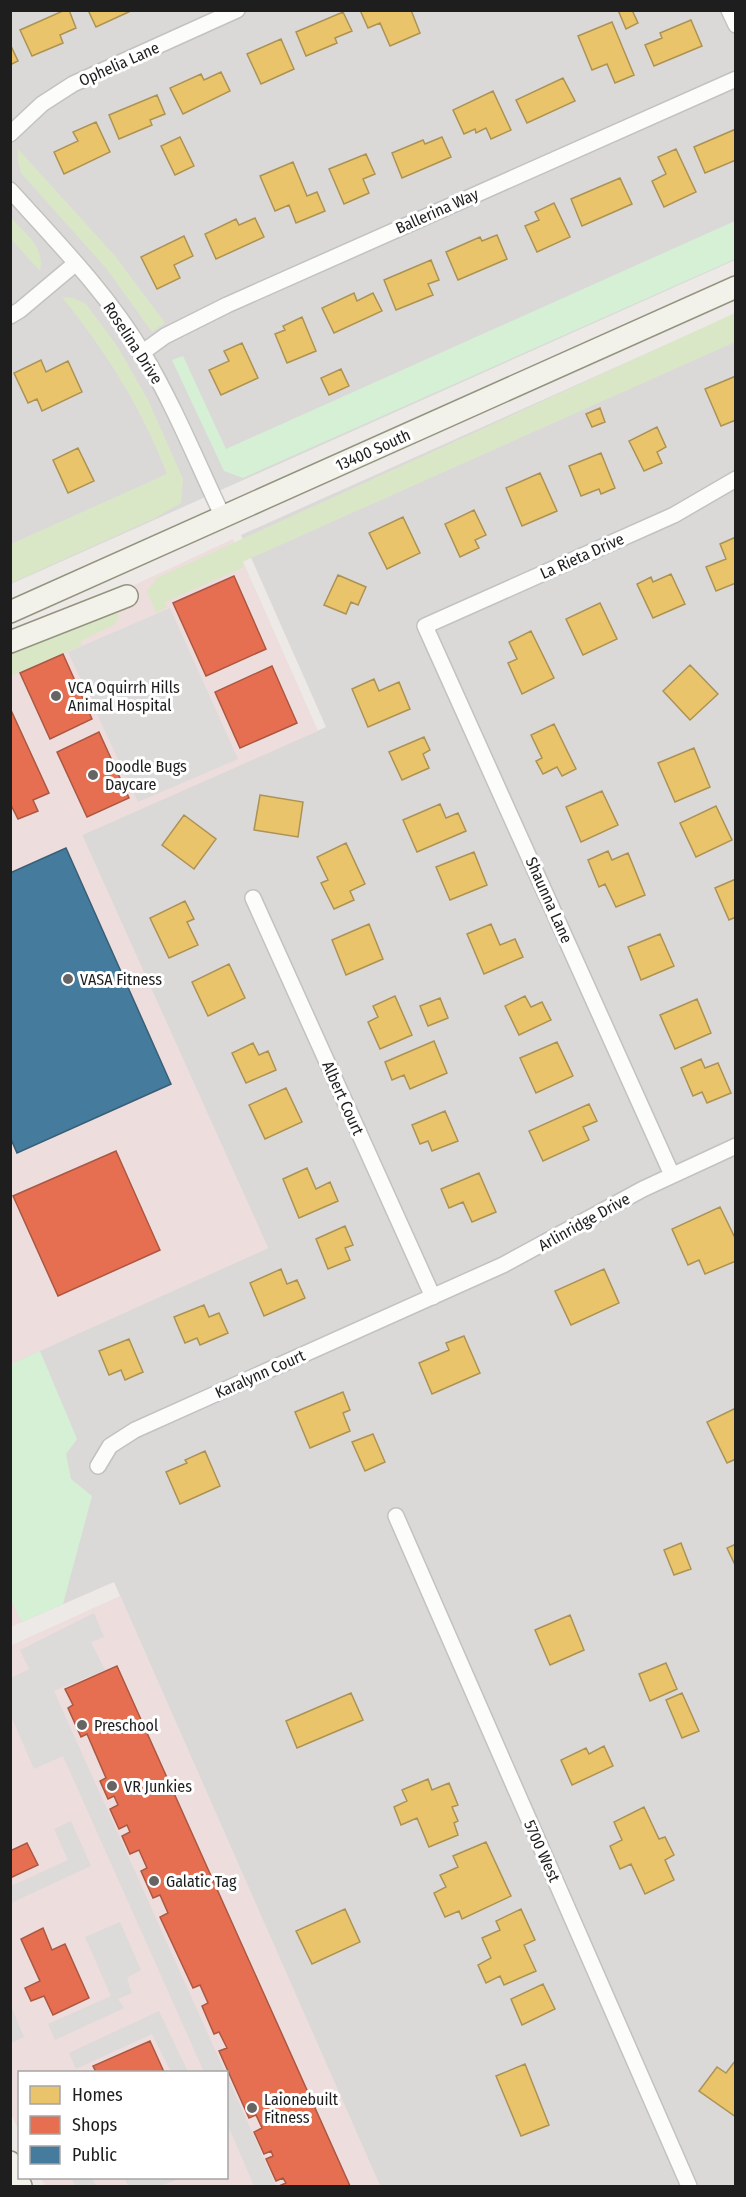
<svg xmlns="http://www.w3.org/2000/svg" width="746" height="2197" font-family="'Fira Sans Condensed',sans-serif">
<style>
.residential{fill:#dbd9d8}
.commercial{fill:#eddddc}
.grass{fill:#d9e7c7}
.park{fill:#d5f0d4}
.parking{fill:#dcdbda}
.homes{fill:#e9c46a;stroke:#ac9253;stroke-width:1.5}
.shops{fill:#e76f51;stroke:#ab5742;stroke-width:1.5}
.public{fill:#457b9d;stroke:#395f77;stroke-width:1.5}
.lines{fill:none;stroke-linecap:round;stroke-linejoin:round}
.street-casing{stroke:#c3c2c1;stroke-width:18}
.secondary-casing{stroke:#93947f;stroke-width:24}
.street{stroke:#fcfcfb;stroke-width:15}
.secondary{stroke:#f3f2ea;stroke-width:21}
.poi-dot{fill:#666564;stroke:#fff;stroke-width:2}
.labels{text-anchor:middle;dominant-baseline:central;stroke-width:6;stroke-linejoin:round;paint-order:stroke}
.street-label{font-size:16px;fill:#1e1e1e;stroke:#fff}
.poi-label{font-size:16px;fill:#1e1e1e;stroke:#fff;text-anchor:start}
</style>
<rect width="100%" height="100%" fill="#ece9e6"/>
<path class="residential" d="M10,11H735V260L11,584Z
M735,314V2186H380L114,1582L22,1622L10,1598V1364L268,1248L82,835L326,727L241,535Z"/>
<path class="commercial" d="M233,539L318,731L82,835L268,1248L11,1364L10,643Z
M120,1596L380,2186H45L41,2178H226V2072H20L19,2131L10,2111V1646Z
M10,1598L22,1622L11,1627H10Z"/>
<path class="grass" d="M18,149L115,256L165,323L152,332L106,268L21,173L18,160Z
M11,218C26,234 45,247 40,271L11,239Z
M62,297L73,298L86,304L117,346L148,400L183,479L181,503L155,518L11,583V544L167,474C143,410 105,350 62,297Z
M735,313V342L242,562L244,567L165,602L167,607L156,613L147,591L157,578Z
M113,607L119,616L114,625L81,641L82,645L11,676L10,650Z"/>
<path class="park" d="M735,221V259L243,478L224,471L172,360L183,356L226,449Z
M40,1351L77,1439L66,1454L71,1479L92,1496L63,1604L22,1622L10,1598L11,1364Z"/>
<path class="parking" d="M170,608L238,759L138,802L68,652Z
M94,1613L104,1637L91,1642L105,1670L54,1691L225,2072H204L63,1756L34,1769L11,1716V1678L29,1669L20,1650Z
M71,1821L91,1866L11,1903V1886L68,1860L54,1829Z
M120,1922L141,1970L127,1978L132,1993L118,1999L124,2008L55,2040L48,2024L111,1996L85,1937Z
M11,2006L24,2037L11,2043H10Z
M159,2011L188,2072H171L152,2034L76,2069L69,2053Z
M227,2076L276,2186H254L227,2123Z
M71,2178H92L96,2186H75Z
M124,2178H180L161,2186H128Z"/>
<path class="homes" d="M65,10H69L76,28L60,35L63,43L32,56L20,30Z
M88,10H133L96,27Z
M360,10H411L420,33L390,46L380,23L368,28Z
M618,10H632L638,23L626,29Z
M343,12L352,31L335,38L337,43L306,56L296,32Z
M691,20L702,46L654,66L645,45L662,38L660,33Z
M612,22L634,75L615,83L607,64L592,70L578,36Z
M281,39L294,69L261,84L247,54Z
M10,44L18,61L10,65Z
M221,72L230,91L183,114L170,88L201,74L204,80Z
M563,78L575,101L527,123L516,100Z
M493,91L511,130L491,139L486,128L476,133L475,129L464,134L453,110Z
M157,95L165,114L150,120L152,125L119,139L109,115Z
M96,122L110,152L64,174L54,152L78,141L73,132Z
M736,129V160L705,173L694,147Z
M180,137L194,166L175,175L161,146Z
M442,137L451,157L402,178L392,153L423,140L425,144Z
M676,149L696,192L664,207L652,181L666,174L658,157Z
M366,154L375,174L363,179L369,193L344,204L329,169Z
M293,162L307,196L317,192L325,211L296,223L289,205L275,211L260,176Z
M620,178L632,204L582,226L571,199Z
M554,203L570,237L537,252L525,226L539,220L535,212Z
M255,218L264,237L216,259L205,234L236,219L239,225Z
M497,235L507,259L458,280L446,252L480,237L482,241Z
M184,236L193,256L174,265L180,278L157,289L141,257Z
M431,260L439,280L428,284L433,295L396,310L384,280Z
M354,293L357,301L373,293L382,311L334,333L322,308Z
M302,317L316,351L287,363L275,334L285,330L283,326Z
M242,343L258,378L221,395L209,370L229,361L224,351Z
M41,360L46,372L68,361L82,392L42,411L37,399L28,403L14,373Z
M341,369L349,386L329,395L321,378Z
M736,376V420L721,426L705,389Z
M600,408L605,422L592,427L586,414Z
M657,427L666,447L657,452L662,463L644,471L629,441Z
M78,448L94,481L68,493L53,460Z
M601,453L615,488L601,494L599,489L581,496L569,466Z
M540,473L557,511L522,526L506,488Z
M474,510L486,535L475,540L479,548L460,557L445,524Z
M403,517L420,553L387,569L369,533Z
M736,537V583L716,591L706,567L726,559L720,544Z
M671,574L685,604L653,618L637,584L651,577L653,582Z
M338,575L366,587L358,605L351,602L346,614L324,605Z
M600,603L617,639L583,655L566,619Z
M531,631L554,678L522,694L508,663L517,659L509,642Z
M690,665L718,694L690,720L663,691Z
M374,679L379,691L399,682L410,709L368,727L352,689Z
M554,724L576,769L562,776L557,767L543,774L536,761L542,758L531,735Z
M424,737L430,750L423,754L429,768L402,780L389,752Z
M694,748L710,787L675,802L658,763Z
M602,791L618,825L581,842L566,807Z
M260,795L303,802L298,837L254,830Z
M440,804L446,818L458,813L466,831L417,852L403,820Z
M716,806L732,840L696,857L680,823Z
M184,815L216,839L194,869L162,845Z
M346,843L365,884L350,891L354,900L334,909L321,883L328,880L317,857Z
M608,851L612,860L628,853L645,895L616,907L605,884L599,887L588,860Z
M474,852L487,885L450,900L436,867Z
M736,879V917L729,920L715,888Z
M185,901L194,919L187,922L198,945L169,958L150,918Z
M369,924L383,959L346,975L332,940Z
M491,924L500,945L515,939L523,957L484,974L467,934Z
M660,934L674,966L641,980L628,947Z
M229,964L245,998L208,1016L192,982Z
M395,996L412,1035L380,1049L368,1022L378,1017L373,1006Z
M525,996L531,1007L542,1002L551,1020L519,1035L505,1006Z
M440,998L448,1018L428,1026L420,1006Z
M697,999L711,1033L675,1049L660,1015Z
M434,1041L447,1073L410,1089L404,1075L392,1080L385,1062Z
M557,1042L573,1076L536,1093L520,1058Z
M253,1043L259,1055L268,1051L276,1070L246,1083L232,1053Z
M701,1059L705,1068L718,1063L731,1093L707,1103L702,1092L693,1096L681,1068Z
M286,1088L302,1122L265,1139L249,1105Z
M589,1104L597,1121L583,1127L589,1140L543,1161L529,1131Z
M445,1111L458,1141L432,1151L428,1141L420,1144L412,1125Z
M307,1168L316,1189L330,1182L338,1201L299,1218L283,1179Z
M479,1173L496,1212L472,1222L463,1202L449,1208L441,1189Z
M720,1207L736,1240V1261L705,1274L699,1260L688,1265L672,1229Z
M345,1226L353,1245L345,1248L350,1260L328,1269L316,1239Z
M281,1269L287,1284L297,1280L305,1298L264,1316L250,1283Z
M604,1269L619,1303L571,1325L555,1291Z
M204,1305L209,1317L219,1313L228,1333L200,1345L197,1338L185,1343L174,1317Z
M464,1336L480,1373L432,1394L419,1363L449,1350L446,1343Z
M129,1339L143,1372L125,1380L121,1370L109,1375L99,1351Z
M343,1392L350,1410L343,1413L350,1431L310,1448L295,1412Z
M736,1408V1459L727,1463L707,1422Z
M373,1434L385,1462L365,1471L352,1442Z
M205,1451L220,1486L180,1504L166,1472L187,1463L185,1460Z
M681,1543L691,1569L674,1575L664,1550Z
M736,1544V1567L727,1548Z
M570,1615L584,1650L550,1665L535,1630Z
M666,1663L677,1689L650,1701L639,1674Z
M351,1693L363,1720L297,1748L286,1721Z
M682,1693L699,1731L682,1738L666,1700Z
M604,1746L613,1766L572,1785L561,1760L586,1748L589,1754Z
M428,1779L432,1790L449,1783L458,1805L452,1807L458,1821L454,1823L458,1835L429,1847L417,1818L401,1825L394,1807L407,1801L402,1790Z
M644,1807L659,1839L665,1837L674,1855L665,1860L674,1880L645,1894L631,1864L620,1869L610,1846L622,1840L614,1822Z
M486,1842L511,1896L462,1919L459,1911L445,1917L434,1893L446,1887L440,1875L458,1867L453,1856Z
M345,1909L360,1942L312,1964L296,1931Z
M521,1909L535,1940L524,1945L536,1971L504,1985L500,1976L486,1983L478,1965L491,1958L482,1938L500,1930L496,1921Z
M543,1984L555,2009L522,2025L511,1999Z
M735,2061H736V2117L699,2091L717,2067L726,2073Z
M525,2064L549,2125L521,2136L496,2076Z"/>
<path class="shops" d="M234,576L266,649L206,676L173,603Z
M63,654L92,719L50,739L20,673Z
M272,666L297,723L240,748L215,692Z
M10,708L49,793L33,800L38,811L18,819L10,803Z
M99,732L129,798L87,817L57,752Z
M116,1151L160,1250L58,1296L13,1196Z
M117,1666L350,2186H279L286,2183L283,2178L276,2181L266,2159L273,2156L271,2151L264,2154L254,2132L262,2128L256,2115L249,2118L219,2051L227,2048L219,2032L214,2034L202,2006L208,2003L200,1985L193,1988L160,1917L168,1913L160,1895L153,1898L141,1871L147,1868L139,1850L130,1854L122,1836L130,1832L127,1825L119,1829L110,1809L118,1805L114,1796L108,1799L100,1781L106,1778L87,1734L81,1737L68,1708L73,1705L65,1689Z
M27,1843L38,1865L10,1878V1851Z
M43,1928L52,1950L65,1944L89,1998L53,2015L44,1996L31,2001L25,1988L40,1981L21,1939Z
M150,2041L164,2072H96L93,2066Z"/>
<path class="public" d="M66,848L171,1084L17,1153L10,1137V873Z"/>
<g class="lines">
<g class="street-casing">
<path id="street" d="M729,10L736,25
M10,134L42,104L73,84L237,10
M10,190C57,242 107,293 143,353C174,405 197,462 223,517
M10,316L20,310L76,263
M143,352L165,336L227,305L736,79
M253,898L433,1297
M672,1175L425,626L674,515L736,479
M98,1466L110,1446L135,1430L503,1265L643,1189L736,1146
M396,1516L689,2186"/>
</g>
<g class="secondary-casing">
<path id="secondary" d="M10,612L736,287
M10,642L127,596
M10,2162L21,2186"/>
</g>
<use href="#street" class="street"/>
<use href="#secondary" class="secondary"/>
</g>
<g class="poi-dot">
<circle cx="56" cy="696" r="6"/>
<circle cx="93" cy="775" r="6"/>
<circle cx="68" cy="979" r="6"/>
<circle cx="82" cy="1725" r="6"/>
<circle cx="112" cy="1786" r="6"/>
<circle cx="154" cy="1881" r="6"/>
<circle cx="252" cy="2108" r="6"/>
</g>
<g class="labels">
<g class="street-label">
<text transform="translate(119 64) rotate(-24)">Ophelia Lane</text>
<text transform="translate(437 211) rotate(-24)">Ballerina Way</text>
<text transform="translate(133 343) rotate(57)">Roselina Drive</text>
<text transform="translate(373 450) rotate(-24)">13400 South</text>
<text transform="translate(582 556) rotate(-24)">La Rieta Drive</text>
<text transform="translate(549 900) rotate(66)">Shaunna Lane</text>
<text transform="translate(343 1098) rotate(66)">Albert Court</text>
<text transform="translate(584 1222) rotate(-29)">Arlinridge Drive</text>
<text transform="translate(260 1374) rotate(-24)">Karalynn Court</text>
<text transform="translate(542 1851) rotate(66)">5700 West</text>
</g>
<g class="poi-label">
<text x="68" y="687">VCA Oquirrh Hills<tspan x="68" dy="18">Animal Hospital</tspan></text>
<text x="105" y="766">Doodle Bugs<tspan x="105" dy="18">Daycare</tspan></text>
<text x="80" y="979">VASA Fitness</text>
<text x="94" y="1725">Preschool</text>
<text x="124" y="1786">VR Junkies</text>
<text x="166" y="1881">Galatic Tag</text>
<text x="264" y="2099">Laionebuilt<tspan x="264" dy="18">Fitness</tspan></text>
</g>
</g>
<rect width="746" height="2197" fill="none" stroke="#1e1e1e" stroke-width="24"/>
<rect x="18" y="2071" width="210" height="108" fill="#ffffff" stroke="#a5a5a5" stroke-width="1.5"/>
<rect x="30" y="2086" width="30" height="18" fill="#e9c46a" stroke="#a5a5a5" stroke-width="1.5"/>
<text x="72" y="2101" font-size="18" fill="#1e1e1e">Homes</text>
<rect x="30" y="2116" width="30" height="18" fill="#e76f51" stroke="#a5a5a5" stroke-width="1.5"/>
<text x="72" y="2131" font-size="18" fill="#1e1e1e">Shops</text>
<rect x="30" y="2146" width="30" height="18" fill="#457b9d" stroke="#a5a5a5" stroke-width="1.5"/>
<text x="72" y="2161" font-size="18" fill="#1e1e1e">Public</text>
</svg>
